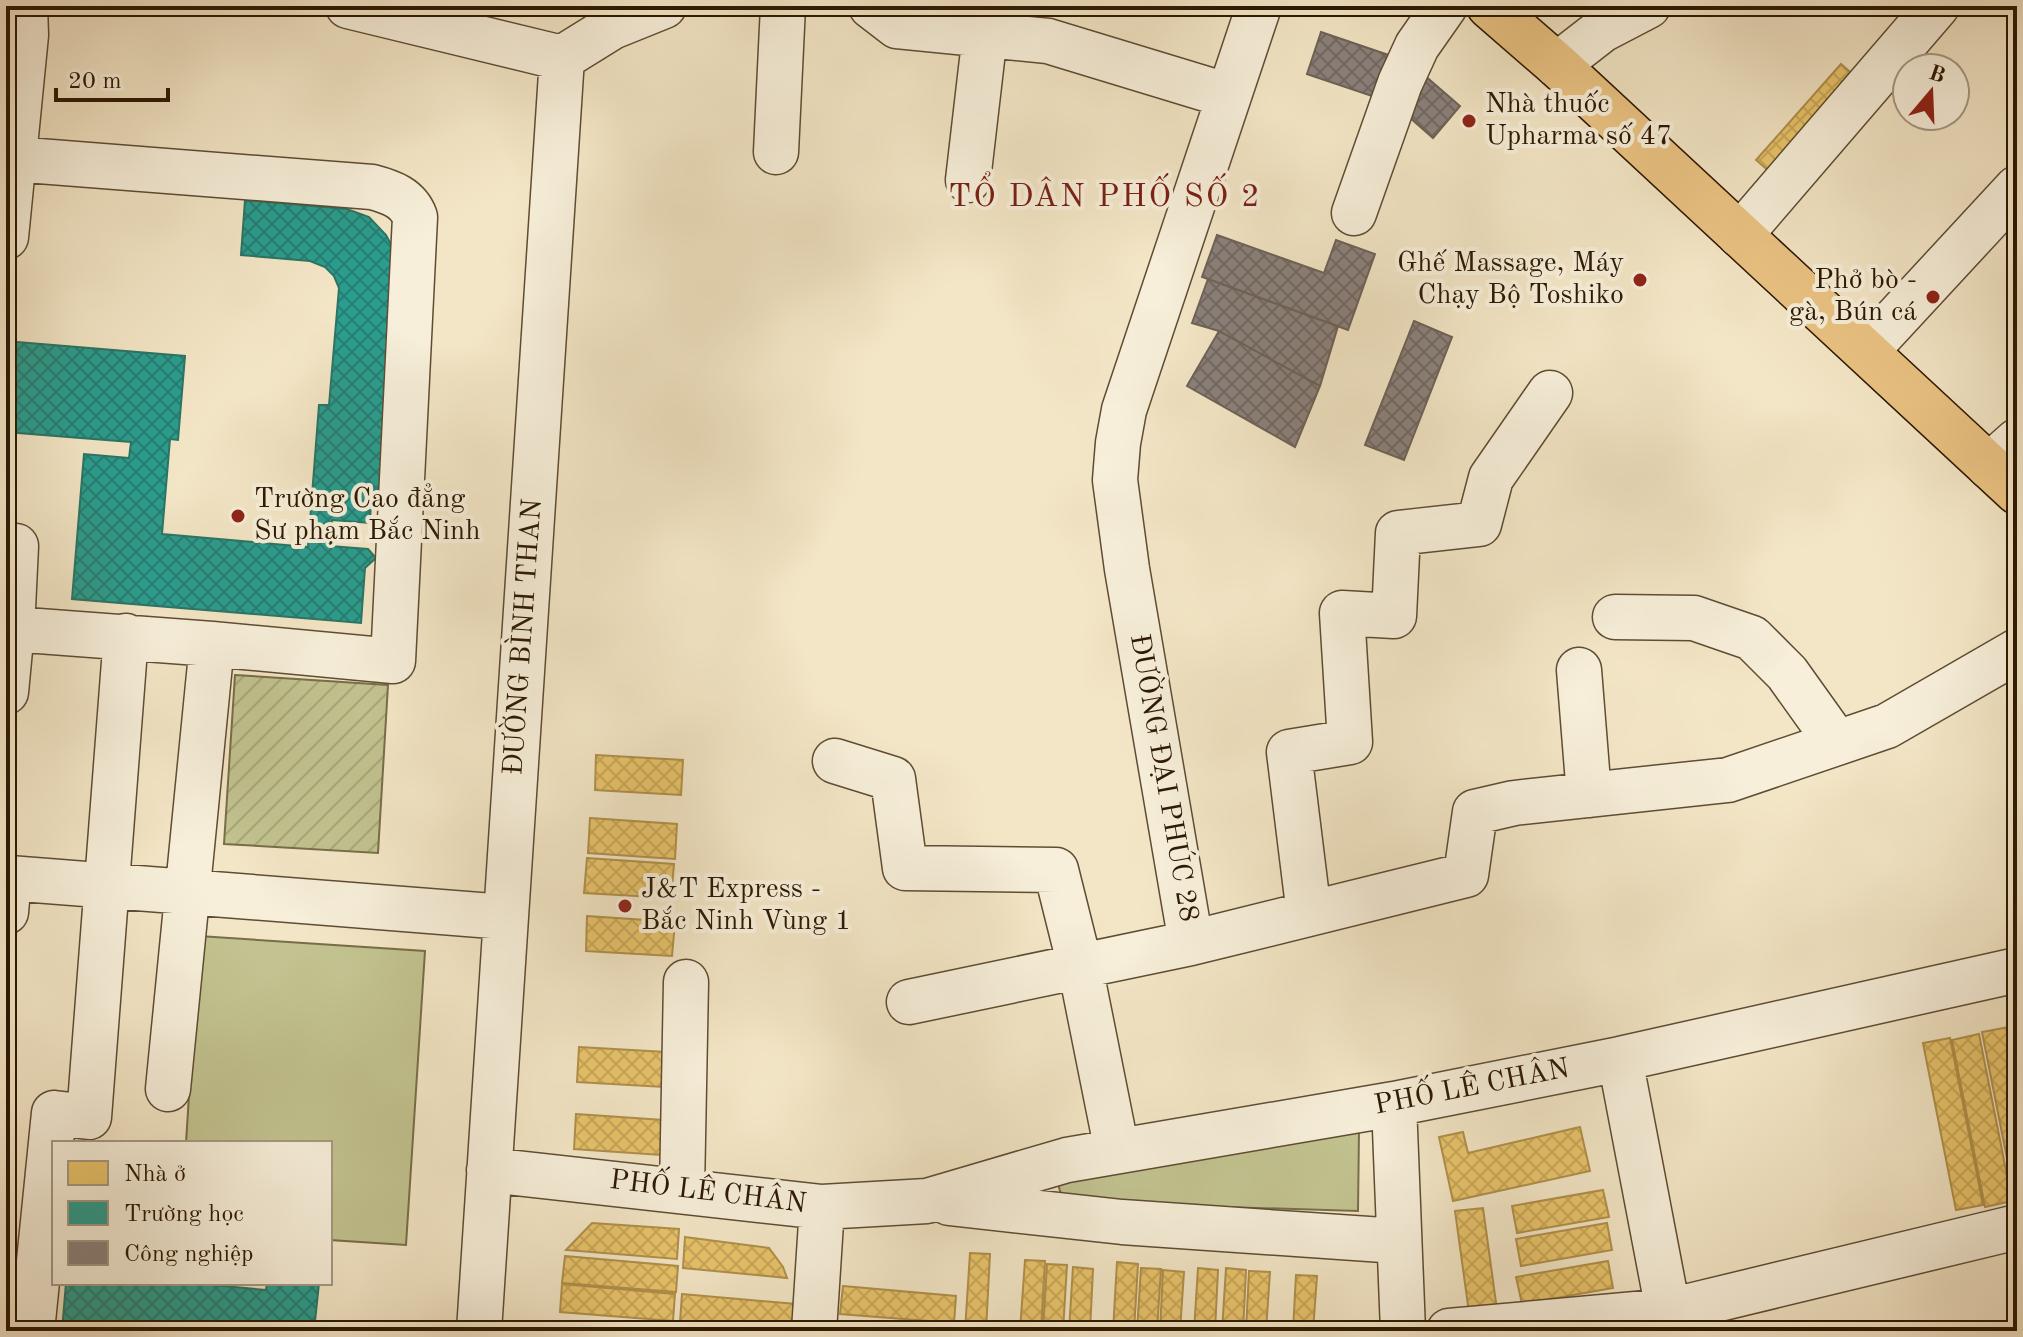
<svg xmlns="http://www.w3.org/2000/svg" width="2023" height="1337" font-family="'Old Standard TT',serif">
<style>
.green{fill:#c2c390;stroke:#776e49;stroke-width:2}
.garden{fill:url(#garden-furrows);stroke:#776e49;stroke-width:2}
.homes{fill:url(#homes-cross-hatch);stroke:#b0904b;stroke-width:2}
.schools{fill:url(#schools-cross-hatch);stroke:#2b7565;stroke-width:2}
.industry{fill:url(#industry-cross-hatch);stroke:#6e6257;stroke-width:2}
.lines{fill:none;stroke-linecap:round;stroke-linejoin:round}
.minor-casing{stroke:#5e4c33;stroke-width:47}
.major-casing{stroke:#2c1802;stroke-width:47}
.minor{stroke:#f7efda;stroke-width:44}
.major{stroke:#eac383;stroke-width:44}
.poi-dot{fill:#8f2418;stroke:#f7efda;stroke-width:3}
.labels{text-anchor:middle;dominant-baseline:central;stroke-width:8;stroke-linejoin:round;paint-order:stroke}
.poi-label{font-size:28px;fill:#2c1802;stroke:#f7efda;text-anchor:start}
.street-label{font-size:28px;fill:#2c1802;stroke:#f7efda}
.quarter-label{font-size:32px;letter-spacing:2px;fill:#7a1f14;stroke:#f7efda}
</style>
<defs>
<pattern id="garden-furrows" width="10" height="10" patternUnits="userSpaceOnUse" patternTransform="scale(2)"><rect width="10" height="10" fill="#c2c390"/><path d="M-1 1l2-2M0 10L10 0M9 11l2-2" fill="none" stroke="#a7a77b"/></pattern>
<pattern id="homes-cross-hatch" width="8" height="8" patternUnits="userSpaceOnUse" patternTransform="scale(2)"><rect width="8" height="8" fill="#e9c46a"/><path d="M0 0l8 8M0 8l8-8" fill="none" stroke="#c8a85a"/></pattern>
<pattern id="schools-cross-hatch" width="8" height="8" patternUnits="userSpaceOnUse" patternTransform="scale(2)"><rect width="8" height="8" fill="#2a9d8f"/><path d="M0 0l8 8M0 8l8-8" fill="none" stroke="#247f73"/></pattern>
<pattern id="industry-cross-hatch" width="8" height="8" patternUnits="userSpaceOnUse" patternTransform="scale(2)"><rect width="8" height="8" fill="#8a817c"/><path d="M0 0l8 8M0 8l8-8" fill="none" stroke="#716963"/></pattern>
</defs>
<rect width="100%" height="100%" fill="#f3e6c6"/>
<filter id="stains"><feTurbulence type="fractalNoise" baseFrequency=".0025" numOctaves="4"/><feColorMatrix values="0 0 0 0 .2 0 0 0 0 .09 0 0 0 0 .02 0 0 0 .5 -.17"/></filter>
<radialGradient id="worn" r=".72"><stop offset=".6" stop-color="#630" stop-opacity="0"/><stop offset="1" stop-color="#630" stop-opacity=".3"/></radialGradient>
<path class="green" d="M199,936L425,951L406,1245L330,1240V1143H186Z
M1359,1130L1358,1211L1063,1202L1057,1180Z"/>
<path class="garden" d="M235,675L388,685L378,853L224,844Z"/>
<path class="homes" d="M1841,64L1863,83L1778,179L1756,160Z
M596,755L683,760L681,795L595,790Z
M590,818L677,824L675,859L588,853Z
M587,858L674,864L671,898L584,893Z
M587,916L675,922L672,956L586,951Z
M2009,1027L2017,1067L2015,1199L1982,1032Z
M1979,1034L2012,1201L1985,1207L1952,1040Z
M1950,1038L1983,1205L1956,1210L1923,1043Z
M579,1047L666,1052L664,1087L577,1082Z
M576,1114L663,1120L661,1155L574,1149Z
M1580,1127L1590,1171L1453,1201L1439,1137L1463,1132L1468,1153Z
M1603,1190L1609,1217L1517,1233L1512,1206Z
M1483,1208L1498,1317L1470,1320L1455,1211Z
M592,1223L679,1229L677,1259L566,1250Z
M1607,1223L1612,1250L1521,1266L1516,1239Z
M685,1237L769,1248L783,1267L787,1278L683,1268Z
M970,1253L990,1254L986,1331H965Z
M565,1256L678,1266L676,1292L562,1283Z
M1025,1260L1045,1261L1041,1331H1020Z
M1608,1261L1613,1288L1522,1304L1516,1277Z
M1117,1262L1138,1264L1134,1331H1113Z
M1047,1264L1067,1265L1063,1331H1043Z
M1073,1267L1093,1269L1090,1331H1069Z
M1141,1268L1161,1269L1157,1331H1137Z
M1198,1268L1218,1270L1215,1331H1194Z
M1226,1268L1246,1270L1243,1331H1222Z
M1163,1270L1184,1272L1180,1331H1160Z
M1249,1271L1270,1272L1266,1331H1246Z
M1296,1275L1317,1276L1313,1331H1293Z
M562,1284L675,1294L673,1321L560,1312Z
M843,1286L956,1296L954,1323L840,1314Z
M682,1294L796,1304L794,1331L680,1322Z"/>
<path class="schools" d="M245,200L347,209L369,217L386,235L394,250L396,502L371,500L370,523L332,520L330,546L368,549L376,558L365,568L361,623L72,599L84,454L129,458L131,442L6,432V341L185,356L178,440L170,439L162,534L308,547L319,405H329L339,288L334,276L325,267L310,261L241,255Z
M66,1283H191L266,1290L267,1283H319L314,1331H62Z"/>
<path class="industry" d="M1321,32L1409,62L1460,106L1433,138L1393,103L1307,74Z
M1217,235L1324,273L1336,240L1375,254L1348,330L1202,277Z
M1208,279L1338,326L1320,386L1219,331L1192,323Z
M1414,321L1452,337L1404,460L1365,445Z
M1219,331L1320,386L1295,447L1187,386Z"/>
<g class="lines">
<g class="minor-casing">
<path id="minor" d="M348,6L562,58
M871,6L897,26L1048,41L1229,96
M1259,6L1124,410L1118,443L1115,480L1127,569L1191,943L1466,875L1475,812L1514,803L1728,780L1887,726L2017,651
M1557,65L1602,30L1648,6
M776,152L783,6
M13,159L372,187C391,192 408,198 415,217L393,661L212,644L168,1089
M968,180L985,34
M1354,213L1400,83L1417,46L1445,6
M1740,235L1937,6
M6,237L26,35L25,6
M1867,350L2017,188
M1989,466L2017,441
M1615,617L1694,618L1752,638L1787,673L1837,743
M12,629L212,644
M1579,670L1589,795
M6,692L12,629L16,546
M835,761L893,779L905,868L1056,870L1080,966L1117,1151
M6,912L9,878L505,917
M1309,914L1289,752L1350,742L1342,613L1394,616L1398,533L1479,524L1491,478L1550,393
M909,1002L1191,943
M1620,1059L1672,1331
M1394,1104L1403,1331
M489,1170L822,1207L927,1201L1067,1160L1394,1104L1620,1059L2017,970
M682,1190L686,982
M949,1203L1122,1222L1398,1241
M32,1331L54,1113L89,1117L126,636
M479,1331L562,58L612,27L664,6
M814,1331L822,1207
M1449,1331L1669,1311L2017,1227"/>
</g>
<g class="major-casing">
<path id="major" d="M1489,6L1557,65L2017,492"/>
</g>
<use href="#minor" class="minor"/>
<use href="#major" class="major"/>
</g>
<g class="poi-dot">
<circle cx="1469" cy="121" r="8"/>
<circle cx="1640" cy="280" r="8"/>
<circle cx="1933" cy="297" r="8"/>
<circle cx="238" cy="516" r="8"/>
<circle cx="625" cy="906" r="8"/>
</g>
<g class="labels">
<g class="poi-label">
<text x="1485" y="105">Nhà thuốc<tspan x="1485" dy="32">Upharma số 47</tspan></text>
<text x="1624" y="264" text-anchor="end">Ghế Massage, Máy<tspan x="1624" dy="32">Chạy Bộ Toshiko</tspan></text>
<text x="1917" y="281" text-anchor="end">Phở bò -<tspan x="1917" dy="32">gà, Bún cá</tspan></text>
<text x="254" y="500">Trường Cao đẳng<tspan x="254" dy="32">Sư phạm Bắc Ninh</tspan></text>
<text x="641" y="890">J&amp;T Express -<tspan x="641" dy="32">Bắc Ninh Vùng 1</tspan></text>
</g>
<g class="street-label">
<text transform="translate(524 637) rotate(-86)">ĐƯỜNG BÌNH THAN</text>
<text transform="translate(1163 778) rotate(80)">ĐƯỜNG ĐẠI PHÚC 28</text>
<text transform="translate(1472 1088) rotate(-11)">PHỐ LÊ CHÂN</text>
<text transform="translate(708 1193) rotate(7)">PHỐ LÊ CHÂN</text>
</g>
<g class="quarter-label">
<text x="1105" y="198">TỔ DÂN PHỐ SỐ 2</text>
</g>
</g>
<rect width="2023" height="1337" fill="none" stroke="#f3e6c6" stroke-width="32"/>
<rect x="8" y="8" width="2007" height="1321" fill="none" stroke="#2c1802" stroke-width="4"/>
<rect x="16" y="16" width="1991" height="1305" fill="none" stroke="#2c1802" stroke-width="2"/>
<rect x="52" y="1141" width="280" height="144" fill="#f7efda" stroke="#a69984" stroke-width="2"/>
<rect x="68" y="1161" width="40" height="24" fill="#e9c46a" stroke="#a69984" stroke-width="2"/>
<text x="124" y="1181" font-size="24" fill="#2c1802">Nhà ở</text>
<rect x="68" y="1201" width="40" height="24" fill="#2a9d8f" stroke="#a69984" stroke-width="2"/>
<text x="124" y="1221" font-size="24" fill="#2c1802">Trường học</text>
<rect x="68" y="1241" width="40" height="24" fill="#8a817c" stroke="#a69984" stroke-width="2"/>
<text x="124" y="1261" font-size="24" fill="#2c1802">Công nghiệp</text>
<g transform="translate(1931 92) rotate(19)"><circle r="38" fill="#f7efda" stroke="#a69984" stroke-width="2"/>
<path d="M0-6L14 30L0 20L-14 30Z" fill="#8f2418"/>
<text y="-12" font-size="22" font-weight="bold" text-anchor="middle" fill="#2c1802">B</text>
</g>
<path d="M56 88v12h112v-12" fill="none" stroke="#2c1802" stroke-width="4"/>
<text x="68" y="88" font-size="24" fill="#2c1802" stroke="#f7efda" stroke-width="6" paint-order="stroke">20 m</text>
<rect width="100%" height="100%" filter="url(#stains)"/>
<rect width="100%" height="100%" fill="url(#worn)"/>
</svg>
